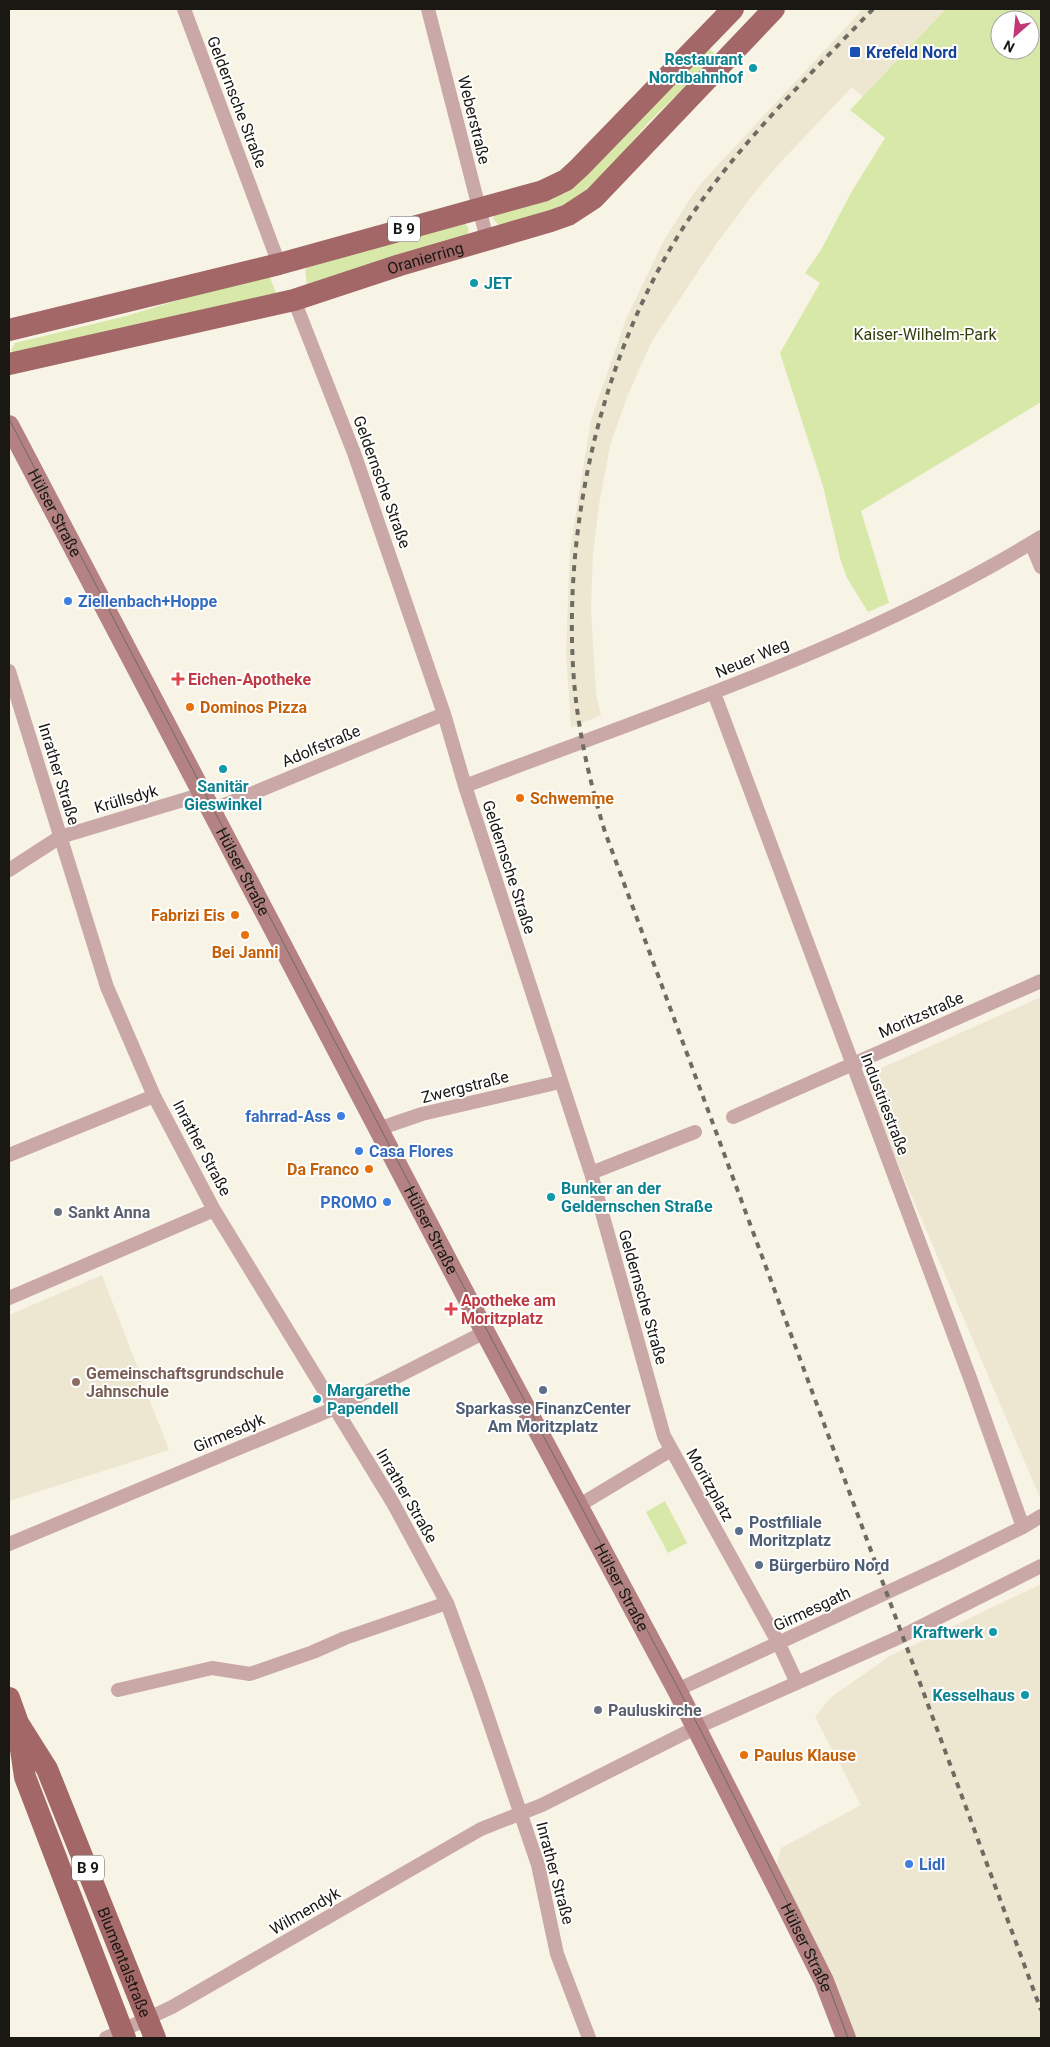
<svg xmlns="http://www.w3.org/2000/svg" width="1050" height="2047" font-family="Roboto,sans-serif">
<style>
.built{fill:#ede7d1}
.green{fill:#d7e8a9;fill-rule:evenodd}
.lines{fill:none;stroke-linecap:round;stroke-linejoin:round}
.street{stroke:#caa8a7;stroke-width:14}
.secondary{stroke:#b48282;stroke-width:20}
.primary{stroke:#a36768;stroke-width:22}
.tram{stroke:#6d6b62;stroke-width:1}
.rail{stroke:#6d6b62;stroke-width:4;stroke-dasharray:6 6;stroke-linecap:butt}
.transit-dot{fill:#1a4fb4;stroke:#fff;stroke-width:2}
.culture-dot{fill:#0f9aa8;stroke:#fff;stroke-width:2}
.shop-dot{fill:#3f7fe0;stroke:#fff;stroke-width:2}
.health-dot{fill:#e0444e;stroke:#fff;stroke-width:2}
.food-dot{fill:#e8710a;stroke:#fff;stroke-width:2}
.worship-dot{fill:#6b7280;stroke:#fff;stroke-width:2}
.education-dot{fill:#8d6e63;stroke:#fff;stroke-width:2}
.service-dot{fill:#5c6f8a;stroke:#fff;stroke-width:2}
.labels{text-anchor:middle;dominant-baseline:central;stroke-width:4;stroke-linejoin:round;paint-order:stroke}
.shield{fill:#fff;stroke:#5f5d5a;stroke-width:1}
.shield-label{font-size:15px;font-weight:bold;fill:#1a1813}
.transit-label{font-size:16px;font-weight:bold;fill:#164399;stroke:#fff;text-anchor:start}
.culture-label{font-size:16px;font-weight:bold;fill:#0d838f;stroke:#fff;text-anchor:end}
.street-label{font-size:16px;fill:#1a1813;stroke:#fff}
.park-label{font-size:16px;fill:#333e0b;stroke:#fff}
.shop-label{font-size:16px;font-weight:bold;fill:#366cbe;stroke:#fff;text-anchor:start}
.health-label{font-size:16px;font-weight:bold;fill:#be3a42;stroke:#fff;text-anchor:start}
.food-label{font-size:16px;font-weight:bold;fill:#c56008;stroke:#fff;text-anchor:start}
.worship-label{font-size:16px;font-weight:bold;fill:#5b616d;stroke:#fff;text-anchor:start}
.education-label{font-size:16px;font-weight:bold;fill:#785e54;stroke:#fff;text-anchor:start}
.service-label{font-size:16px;font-weight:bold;fill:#4e5e75;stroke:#fff;text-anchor:start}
</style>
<rect width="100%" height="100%" fill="#f8f4e5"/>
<path class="built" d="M863,9H946L863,97L852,87L778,165L755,192L717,243L652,341L627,397L610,446L599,505L593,555L591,608L596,694L601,715L571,728L566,652L570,550L591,420L626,319L663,242L691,197L703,181Z
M1041,997V1500L861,1077Z
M102,1275L169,1450L9,1501V1315Z
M1041,1584V2038H845L773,1878L781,1848L861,1805L815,1717L831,1697L890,1656Z"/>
<path class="green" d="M946,9H1041V402L861,511L889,603L868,612L847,578L840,558L823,486L780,353L820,283L805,273L821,250L852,191L885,138L850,110ZM1000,20H1030V50H1000Z
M705,47L714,52V58L647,124L603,176L571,203L500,226L493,219L495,213L502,210L566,193Z
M464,222L469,229L467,236L307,284L305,269L336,256Z
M269,275L276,293L14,355L11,350L15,343L126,316L195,295Z
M665,1501L687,1543L668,1553L646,1512Z"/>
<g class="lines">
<path class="street" d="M184,9L279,264
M428,9L487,239
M294,300L354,453L444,714L465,786L591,1173L664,1436L779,1644L797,1683
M1031,543L1041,567
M9,671L107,987L154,1096L214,1210L393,1503L447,1603L479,1691L538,1865L557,1954L589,2038
M714,693L970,1378L1023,1527
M465,786C660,711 862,647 1041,537
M212,810L444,714
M9,870L60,837L203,794
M733,1117L1041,981
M378,1129L422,1114L560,1082
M9,1155L154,1096
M591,1173L695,1132
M9,1298L214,1210
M578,1506L671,1450
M9,1544L335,1408L485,1332
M118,1690L212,1668L250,1674L313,1652L345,1638L447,1603
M677,1690L946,1565L1023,1527L1041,1516
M106,2038L172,2007L481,1829L542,1805L693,1729L902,1636L1041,1566"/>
<path class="secondary" id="s1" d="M9,425L485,1332L677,1690L785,1903L824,1981L846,2038"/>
<g class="primary">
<path d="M9,330L279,264L543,191L566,180L580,167L733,9"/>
<path id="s2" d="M9,364L294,300L400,265L551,221L568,215L594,198L774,9"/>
<path id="s3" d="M9,1698L18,1723L47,1769L155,2038"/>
<path d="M18,1729L25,1777L125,2038"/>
</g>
<path class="tram" d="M9,419L450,1261L701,1731L826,1979L848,2038"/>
<path class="rail" d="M873,9C806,79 736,146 683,228C599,359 560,537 575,692C580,740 591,786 605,832L1041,2010"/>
</g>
<rect class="transit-dot" x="849" y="46" width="12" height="12" rx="2.5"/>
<g class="culture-dot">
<circle cx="753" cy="68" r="5"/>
<circle cx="474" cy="283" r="5"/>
<circle cx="223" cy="769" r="5"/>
<circle cx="551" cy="1197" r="5"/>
<circle cx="317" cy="1399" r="5"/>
<circle cx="993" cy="1632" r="5"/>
<circle cx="1025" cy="1695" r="5"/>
</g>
<g class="shop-dot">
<circle cx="68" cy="601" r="5"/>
<circle cx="341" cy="1116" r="5"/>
<circle cx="359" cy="1151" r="5"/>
<circle cx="387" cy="1202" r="5"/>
<circle cx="909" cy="1864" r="5"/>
</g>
<g class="health-dot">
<path d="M175.5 671.5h5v5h5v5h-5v5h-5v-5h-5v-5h5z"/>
<path d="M448.5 1301.5h5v5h5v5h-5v5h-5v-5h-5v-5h5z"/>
</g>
<g class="food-dot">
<circle cx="190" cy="707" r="5"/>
<circle cx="520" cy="798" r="5"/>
<circle cx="235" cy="915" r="5"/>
<circle cx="245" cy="935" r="5"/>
<circle cx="369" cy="1169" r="5"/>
<circle cx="744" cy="1755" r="5"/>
</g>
<g class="worship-dot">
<circle cx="58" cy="1212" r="5"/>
<circle cx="598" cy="1710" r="5"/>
</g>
<circle class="education-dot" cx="76" cy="1382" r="5"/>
<g class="service-dot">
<circle cx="543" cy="1390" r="5"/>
<circle cx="739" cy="1531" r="5"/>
<circle cx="759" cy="1565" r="5"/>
</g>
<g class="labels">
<g class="shield">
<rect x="388" y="216.5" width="32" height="25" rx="4"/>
<rect x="72" y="1855.5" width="32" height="25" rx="4"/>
</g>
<g class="shield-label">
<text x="404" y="229">B 9</text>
<text x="88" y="1868">B 9</text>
</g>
<g class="transit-label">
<text x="866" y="52">Krefeld Nord</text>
</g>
<g class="culture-label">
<text x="743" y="59">Restaurant<tspan x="743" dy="18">Nordbahnhof</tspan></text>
<text x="484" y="283" text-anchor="start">JET</text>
<text x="223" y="786" text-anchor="middle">Sanitär<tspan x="223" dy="18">Gieswinkel</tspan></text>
<text x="561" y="1188" text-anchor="start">Bunker an der<tspan x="561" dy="18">Geldernschen Straße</tspan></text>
<text x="327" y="1390" text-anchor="start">Margarethe<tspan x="327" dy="18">Papendell</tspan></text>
<text x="983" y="1632">Kraftwerk</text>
<text x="1015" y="1695">Kesselhaus</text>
</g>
<g class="street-label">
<text transform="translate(237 102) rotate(69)">Geldernsche Straße</text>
<text transform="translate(474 120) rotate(76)">Weberstraße</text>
<text stroke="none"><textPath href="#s2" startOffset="430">Oranierring</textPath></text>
<text transform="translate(382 482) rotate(70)">Geldernsche Straße</text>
<text stroke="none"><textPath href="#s1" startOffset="99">Hülser Straße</textPath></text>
<text transform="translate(752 658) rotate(-23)">Neuer Weg</text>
<text transform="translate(321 746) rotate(-23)">Adolfstraße</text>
<text transform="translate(59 774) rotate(73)">Inrather Straße</text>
<text transform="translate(126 799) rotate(-16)">Krüllsdyk</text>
<text transform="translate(509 867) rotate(72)">Geldernsche Straße</text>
<text stroke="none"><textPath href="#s1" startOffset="504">Hülser Straße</textPath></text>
<text transform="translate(921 1015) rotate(-24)">Moritzstraße</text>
<text transform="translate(465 1087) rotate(-14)">Zwergstraße</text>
<text transform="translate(885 1104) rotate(69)">Industriestraße</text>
<text transform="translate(202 1148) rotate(62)">Inrather Straße</text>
<text stroke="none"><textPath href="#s1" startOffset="909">Hülser Straße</textPath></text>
<text transform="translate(643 1297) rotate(74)">Geldernsche Straße</text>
<text transform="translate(229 1433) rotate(-23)">Girmesdyk</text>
<text transform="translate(710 1485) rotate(61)">Moritzplatz</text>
<text transform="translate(407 1496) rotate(60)">Inrather Straße</text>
<text stroke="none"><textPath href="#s1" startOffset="1314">Hülser Straße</textPath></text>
<text transform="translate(812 1609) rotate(-25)">Girmesgath</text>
<text transform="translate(555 1873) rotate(75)">Inrather Straße</text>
<text transform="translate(305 1911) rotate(-30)">Wilmendyk</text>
<text stroke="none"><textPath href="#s1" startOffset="1719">Hülser Straße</textPath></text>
<text stroke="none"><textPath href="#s3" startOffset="289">Blumentalstraße</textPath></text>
</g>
<g class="park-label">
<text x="925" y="334">Kaiser-Wilhelm-Park</text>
</g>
<g class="shop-label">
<text x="78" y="601">Ziellenbach+Hoppe</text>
<text x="331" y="1116" text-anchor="end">fahrrad-Ass</text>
<text x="369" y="1151">Casa Flores</text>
<text x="377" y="1202" text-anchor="end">PROMO</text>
<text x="919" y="1864">Lidl</text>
</g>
<g class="health-label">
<text x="188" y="679">Eichen-Apotheke</text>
<text x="461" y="1300">Apotheke am<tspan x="461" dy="18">Moritzplatz</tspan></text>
</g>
<g class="food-label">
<text x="200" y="707">Dominos Pizza</text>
<text x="530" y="798">Schwemme</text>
<text x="225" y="915" text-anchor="end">Fabrizi Eis</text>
<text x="245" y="952" text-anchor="middle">Bei Janni</text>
<text x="359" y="1169" text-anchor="end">Da Franco</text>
<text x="754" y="1755">Paulus Klause</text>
</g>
<g class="worship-label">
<text x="68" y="1212">Sankt Anna</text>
<text x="608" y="1710">Pauluskirche</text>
</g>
<g class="education-label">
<text x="86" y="1373">Gemeinschaftsgrundschule<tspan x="86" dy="18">Jahnschule</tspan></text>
</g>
<g class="service-label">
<text x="543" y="1408" text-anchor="middle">Sparkasse FinanzCenter<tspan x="543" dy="18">Am Moritzplatz</tspan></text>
<text x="749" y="1522">Postfiliale<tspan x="749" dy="18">Moritzplatz</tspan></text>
<text x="769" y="1565">Bürgerbüro Nord</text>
</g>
</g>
<rect width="1050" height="2047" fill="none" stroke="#1a1813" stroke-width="20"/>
<g transform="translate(1015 35) rotate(207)"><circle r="24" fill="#ffffff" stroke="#a3a3a1"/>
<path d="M0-4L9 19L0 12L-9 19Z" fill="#c03876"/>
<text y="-8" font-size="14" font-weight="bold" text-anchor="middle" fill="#1a1813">N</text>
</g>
</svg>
